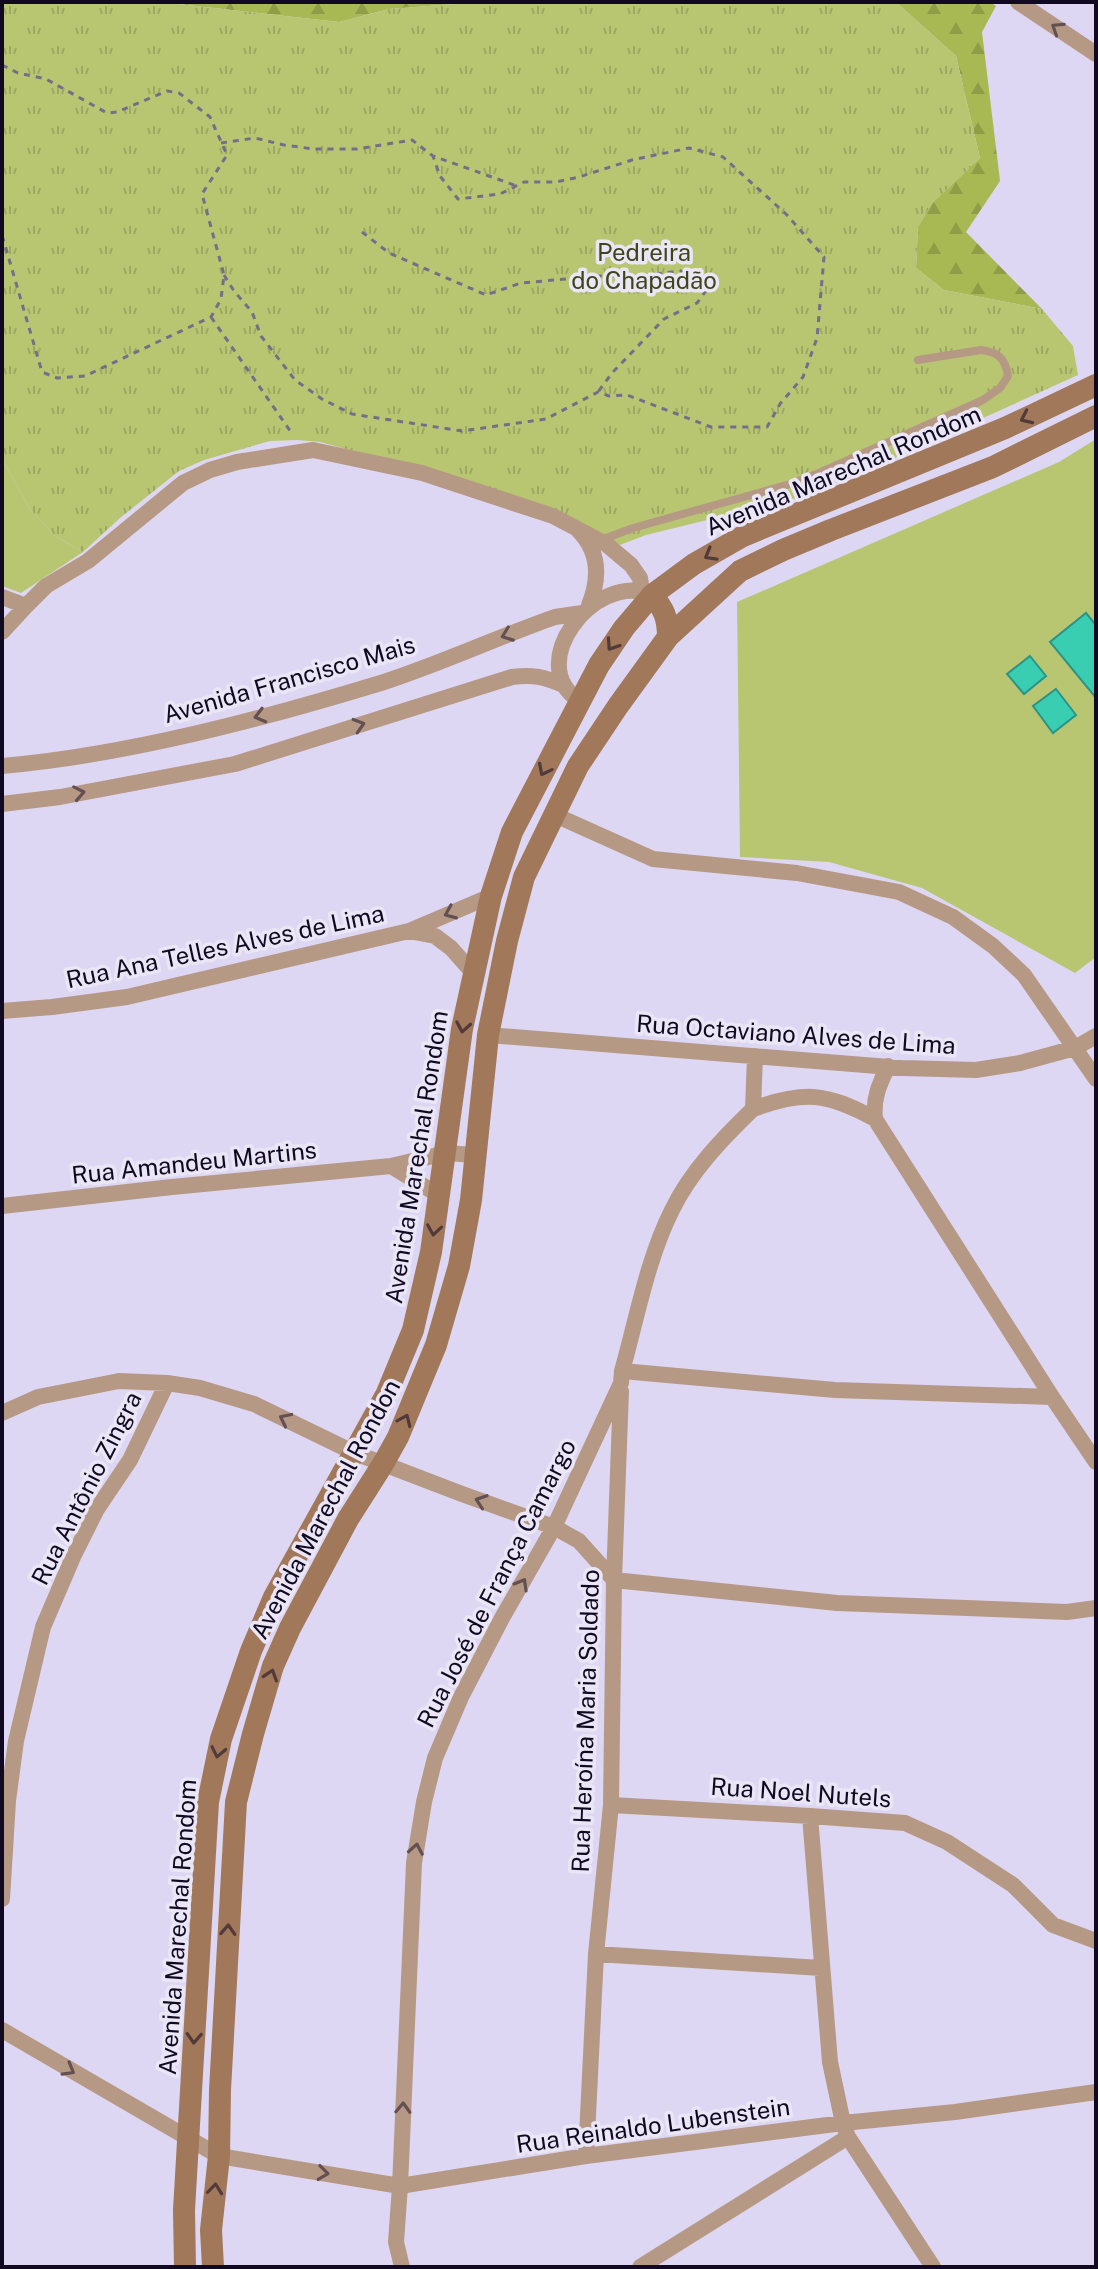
<svg xmlns="http://www.w3.org/2000/svg" width="1098" height="2269" font-family="'Public Sans',sans-serif">
<style>
.grass{fill:#b8c672}
.forest{fill:url(#forest-firs)}
.park{fill:url(#park-tufts)}
.water{fill:#39ceb2;stroke:#2d9386;stroke-width:2}
.lines{fill:none;stroke-linecap:round;stroke-linejoin:round}
.path{stroke:#766e88;stroke-width:3;stroke-dasharray:6 6;stroke-linecap:butt}
.lane{stroke:#b69985;stroke-width:8}
.street{stroke:#b69985;stroke-width:16}
.secondary{stroke:#a2785a;stroke-width:22}
.oneway{stroke:#645053}
.oneway2{stroke:#523a3b}
.labels{text-anchor:middle;dominant-baseline:central;stroke-width:7;stroke-linejoin:round;paint-order:stroke}
.park-label{font-size:24px;fill:#3e451a;stroke:#eae6f5}
.street-label{font-size:24px;fill:#110821;stroke:#eae6f5}
</style>
<defs>
<pattern id="forest-firs" width="22" height="20" patternUnits="userSpaceOnUse" patternTransform="scale(2)"><rect width="22" height="20" fill="#a8b852"/><path d="M5 1l3.5 6h-7zM16 11l3.5 6h-7z" fill="#909d47"/></pattern>
<pattern id="park-tufts" width="24" height="20" patternUnits="userSpaceOnUse" patternTransform="scale(2)"><rect width="24" height="20" fill="#b8c672"/><path d="M3 7l-1-3M5 7V3M7 7l1-3M15 17l-1-3M17 17v-4M19 17l1-3" fill="none" stroke="#9da962"/></pattern>
</defs>
<rect width="100%" height="100%" fill="#ded7f3"/>
<path class="grass" d="M1096,439V957L1075,973L922,888L829,862L740,857L737,602L1059,462Z
M2,459L30,509L55,536L83,552L21,593L2,586Z"/>
<path class="forest" d="M161,2H480L389,9L339,22Z
M896,2H990L996,6L982,32L1000,181L966,232L1042,309L944,290L916,268L918,227L932,203L980,158L956,56Z"/>
<path class="park" d="M2,2H161L339,22L389,9L480,2H896L956,56L980,158L932,203L918,227L916,268L944,290L1042,309L1073,346L1078,375L886,462L801,497L646,535L620,545L549,511L376,457L320,442L297,440L270,441L204,460L179,471L120,518L83,552L55,536L30,509L2,459Z"/>
<path class="water" d="M1086,613L1096,625V698L1050,642Z
M1030,656L1046,676L1024,694L1007,674Z
M1056,689L1076,715L1053,733L1033,706Z"/>
<g class="lines">
<path class="path" d="M2,65L18,73L46,79L107,113L117,112L167,91L179,93L210,117L227,155L202,194L224,275L221,299L211,317L85,376L57,378L42,372L2,235
M221,143L255,138L284,145L314,149H357L412,140L433,156L517,186
M362,232L389,253L486,295L521,283L600,276H637L681,271L708,288L697,303L664,319L612,373L598,392
M224,275L234,291L252,312L261,336L295,380L322,399L352,414L462,431L546,419L598,392L609,396L627,395L711,427H767L780,404L803,377L817,338L824,257L786,214L723,157L689,148L632,160L579,177L556,182H524L500,194L458,199L440,176L433,156
M211,317L293,435"/>
<path class="lane" d="M601,540L633,528L790,484L819,473L983,400L1000,388L1008,376C1005,358 998,352 981,350L918,360"/>
<path class="street" d="M1018,2L1096,54
M578,530C600,552 600,578 589,605
M2,597L26,606L46,586L88,561L183,483L210,470L237,462L313,450L422,473L553,516L606,544L631,565L640,578L642,591
M2,632L26,606
M580,701C523,666 593,572 650,594
M2,766C127,755 263,719 384,682C442,663 498,637 555,617L582,613
M2,804L60,797L235,764L512,677C532,674 545,677 563,685
M555,815L653,859L797,873L899,892L953,917L993,946L1024,975L1096,1079
M409,931L435,936L451,948L474,974
M2,1011L52,1007L127,997L409,931L491,896
M488,1035L902,1068L976,1070L1020,1063L1075,1048L1096,1036
M888,1066C879,1085 873,1098 875,1119L1052,1397L1096,1462
M753,1109C805,1090 827,1093 875,1119
M391,1166L440,1196
M2,1206L172,1187L391,1166L446,1153L475,1155
M622,1371L835,1390L1052,1397
M2,1413L38,1397L119,1381L167,1383L200,1388L254,1404L355,1453L462,1494L554,1527L579,1541L614,1580L837,1603L1067,1612L1096,1608
M611,1805L810,1816L905,1823L947,1842L1013,1885L1053,1925L1096,1941
M810,1816L830,2062L843,2123L848,2137L933,2267
M2,1899L8,1801L16,1741L43,1627L73,1557L97,1509L130,1460L167,1383
M596,1954L821,1968
M2,2030L219,2156L400,2186L586,2156L843,2123L955,2112L1096,2092
M586,2156L596,1954L611,1805L614,1580L621,1391
M402,2267L396,2242L400,2186L414,1863L424,1802L435,1758L461,1697L502,1618L554,1527L621,1383L622,1371C637,1318 647,1260 672,1210C691,1171 722,1139 753,1109L755,1056
M640,2267L848,2137"/>
<path class="secondary" d="M652,595C664,609 668,618 668,637
M185,2267L184,2210L208,1802L221,1739L251,1651L274,1597L387,1393L413,1330L431,1252L462,1029L491,896L512,832L599,665L624,628L652,595L694,564L743,536L1005,428L1096,385
M213,2267L211,2230L219,2156L220,2090L236,1802L253,1734L273,1666L290,1628L348,1519L383,1464L398,1437L436,1345L459,1266L471,1200L488,1035L507,941L524,877L578,766L618,706L668,637L740,571L783,550L831,530L993,467L1096,416"/>
</g>
<defs><path id="oneway-chevron" d="M-2-3.5L2.5 0L-2 3.5" fill="none" stroke-width="1.6" stroke-linecap="round" stroke-linejoin="round" transform="scale(2)"/></defs>
<g class="oneway">
<use href="#oneway-chevron" transform="translate(1057 28) rotate(-147)"/>
<use href="#oneway-chevron" transform="translate(507 635) rotate(159)"/>
<use href="#oneway-chevron" transform="translate(260 716) rotate(165)"/>
<use href="#oneway-chevron" transform="translate(359 725) rotate(-17)"/>
<use href="#oneway-chevron" transform="translate(79 793) rotate(-11)"/>
<use href="#oneway-chevron" transform="translate(450 913) rotate(157)"/>
<use href="#oneway-chevron" transform="translate(285 1419) rotate(-154)"/>
<use href="#oneway-chevron" transform="translate(481 1501) rotate(-161)"/>
<use href="#oneway-chevron" transform="translate(522 1584) rotate(-60)"/>
<use href="#oneway-chevron" transform="translate(416 1849) rotate(-80)"/>
<use href="#oneway-chevron" transform="translate(69 2070) rotate(30)"/>
<use href="#oneway-chevron" transform="translate(403 2108) rotate(-88)"/>
<use href="#oneway-chevron" transform="translate(323 2173) rotate(7)"/>
</g>
<g class="oneway2">
<use href="#oneway-chevron" transform="translate(1026 418) rotate(155)"/>
<use href="#oneway-chevron" transform="translate(710 555) rotate(150)"/>
<use href="#oneway-chevron" transform="translate(612 645) rotate(124)"/>
<use href="#oneway-chevron" transform="translate(544 770) rotate(117)"/>
<use href="#oneway-chevron" transform="translate(463 1027) rotate(100)"/>
<use href="#oneway-chevron" transform="translate(434 1230) rotate(99)"/>
<use href="#oneway-chevron" transform="translate(405 1420) rotate(-66)"/>
<use href="#oneway-chevron" transform="translate(271 1675) rotate(-72)"/>
<use href="#oneway-chevron" transform="translate(218 1752) rotate(102)"/>
<use href="#oneway-chevron" transform="translate(228 1930) rotate(-87)"/>
<use href="#oneway-chevron" transform="translate(194 2038) rotate(93)"/>
<use href="#oneway-chevron" transform="translate(215 2189) rotate(-84)"/>
</g>
<g class="labels">
<g class="park-label">
<text x="644" y="252">Pedreira<tspan x="644" dy="28">do Chapadão</tspan></text>
</g>
<g class="street-label">
<text transform="translate(843 470) rotate(-23)">Avenida Marechal Rondom</text>
<text transform="translate(289 679) rotate(-16)">Avenida Francisco Mais</text>
<text transform="translate(225 946) rotate(-12)">Rua Ana Telles Alves de Lima</text>
<text transform="translate(796 1034) rotate(4)">Rua Octaviano Alves de Lima</text>
<text transform="translate(416 1157) rotate(-81)">Avenida Marechal Rondom</text>
<text transform="translate(194 1162) rotate(-6)">Rua Amandeu Martins</text>
<text transform="translate(86 1488) rotate(-63)">Rua Antônio Zingra</text>
<text transform="translate(325 1509) rotate(-62)">Avenida Marechal Rondon</text>
<text transform="translate(496 1583) rotate(-63)">Rua José de França Camargo</text>
<text transform="translate(585 1721) rotate(-88)">Rua Heroína Maria Soldado</text>
<text transform="translate(801 1792) rotate(4)">Rua Noel Nutels</text>
<text transform="translate(177 1927) rotate(-86)">Avenida Marechal Rondom</text>
<text transform="translate(653 2125) rotate(-8)">Rua Reinaldo Lubenstein</text>
</g>
</g>
<rect width="1098" height="2269" fill="none" stroke="#110821" stroke-width="8"/>
</svg>
